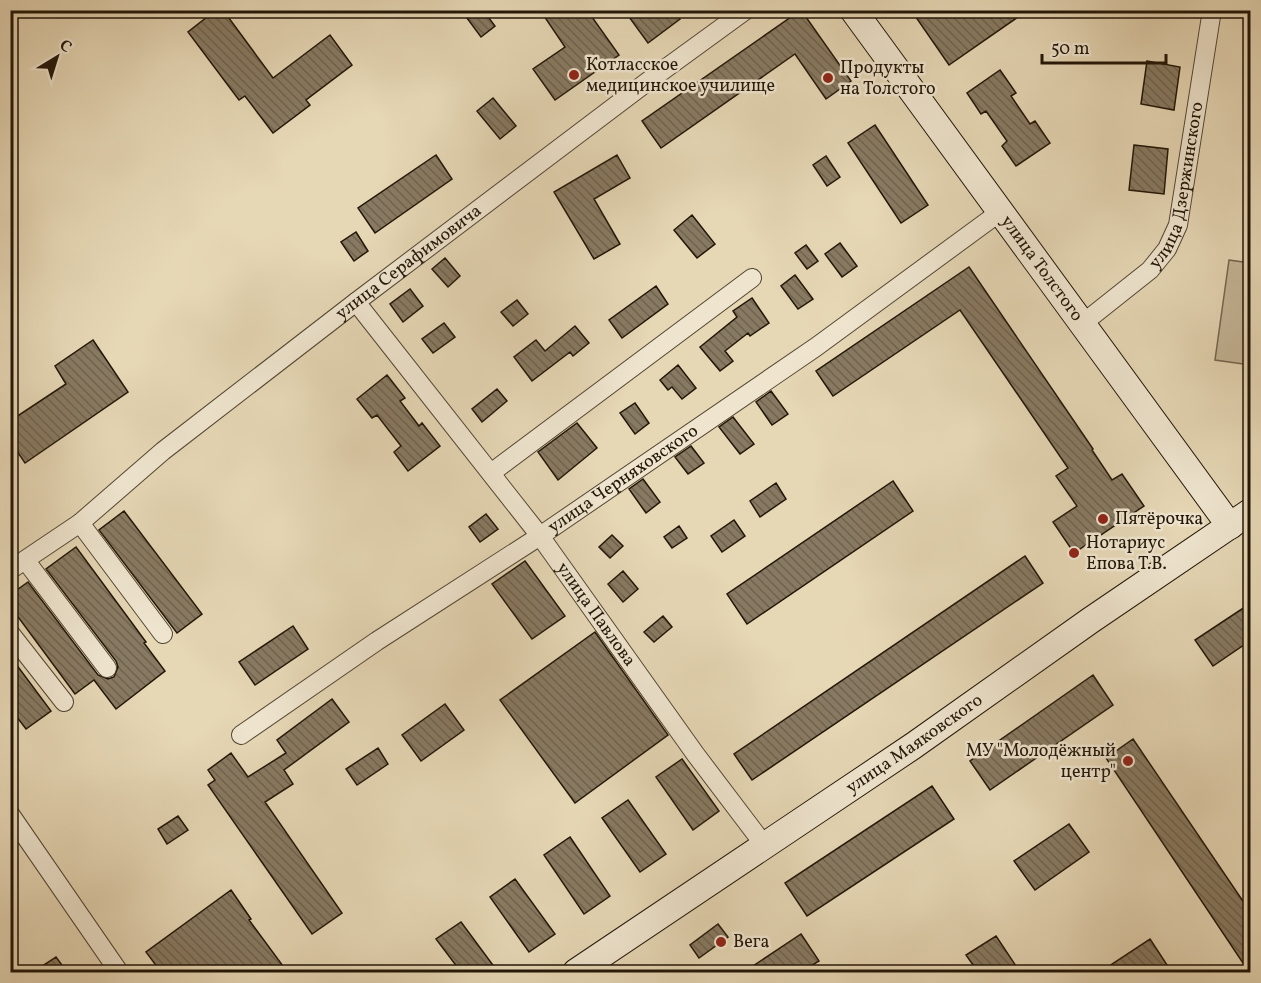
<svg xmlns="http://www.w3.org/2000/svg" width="1261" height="983" font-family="Vollkorn,serif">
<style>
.garden{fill:#c5b698;stroke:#746650;stroke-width:1.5}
.building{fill:url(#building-back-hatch);stroke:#221608;stroke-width:1.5}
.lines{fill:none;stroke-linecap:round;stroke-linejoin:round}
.street-casing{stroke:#534633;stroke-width:20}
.secondary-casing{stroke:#221608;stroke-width:28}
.street{stroke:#efe5cf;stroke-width:18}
.secondary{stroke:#efe5cf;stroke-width:26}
.poi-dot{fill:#8f2418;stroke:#efe5cf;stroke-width:2}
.labels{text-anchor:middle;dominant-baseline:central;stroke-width:5;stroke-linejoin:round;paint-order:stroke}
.poi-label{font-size:18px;fill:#221608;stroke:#efe5cf;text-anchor:start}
.street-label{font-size:18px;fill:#221608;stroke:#efe5cf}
</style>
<defs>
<pattern id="building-back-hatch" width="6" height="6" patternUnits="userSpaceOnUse" patternTransform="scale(1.5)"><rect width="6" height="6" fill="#887a62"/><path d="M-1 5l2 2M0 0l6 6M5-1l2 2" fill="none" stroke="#6f634f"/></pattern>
</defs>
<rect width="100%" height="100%" fill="#e6d7b5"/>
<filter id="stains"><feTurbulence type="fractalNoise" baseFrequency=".00333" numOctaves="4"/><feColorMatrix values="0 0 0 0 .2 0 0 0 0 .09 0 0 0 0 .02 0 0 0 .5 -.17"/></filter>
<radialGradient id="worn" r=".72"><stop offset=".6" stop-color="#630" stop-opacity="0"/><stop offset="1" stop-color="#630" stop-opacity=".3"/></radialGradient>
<path class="garden" d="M1229,260L1250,263V365L1215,360Z"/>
<path class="building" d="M216,10H223L273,78L330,35L352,65L306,100L310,105L273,133L245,96L239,100L188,32Z
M461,10H483L495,26L481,37Z
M540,10H587L619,55L555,100L533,69L565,47Z
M624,10H674L680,19L648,43Z
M801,10L851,81L826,99L795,54L661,148L642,121Z
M911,10H953L958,17L967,10H1028L949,65Z
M1147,61L1180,67L1174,110L1141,104Z
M1000,70L1016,93L1011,96L1030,124L1035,121L1050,143L1016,166L1002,146L1007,141L986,111L981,114L967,93Z
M493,98L516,126L500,139L477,111Z
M875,125L928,205L901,223L848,143Z
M1134,145L1168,149L1164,194L1129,190Z
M436,155L452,179L375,233L358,208Z
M617,155L630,178L594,199L620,244L594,259L554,192Z
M826,156L840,177L827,186L813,165Z
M692,215L715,244L697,258L674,230Z
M356,232L368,251L354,261L341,242Z
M840,243L857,266L842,277L825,254Z
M806,245L818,261L807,269L795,253Z
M445,258L460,276L448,287L432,269Z
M969,267L1093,449L1092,450L1112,480L1122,474L1144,506L1074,553L1053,522L1077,506L1056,476L1068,468L960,310L833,396L816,371Z
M795,275L813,299L798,309L781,286Z
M656,286L668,304L622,338L609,320Z
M410,289L423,306L403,322L390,304Z
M752,298L769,323L750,336L748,333L725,351L733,361L720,371L700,347L737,317L733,311Z
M517,300L528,314L513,326L501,312Z
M444,323L455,337L433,353L422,339Z
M575,326L589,343L573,356L570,352L532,381L514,357L536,340L545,351Z
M93,340L128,392L25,463L10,441V421L66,384L55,366Z
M678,365L696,388L682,399L672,387L668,390L660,380Z
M387,375L405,398L400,401L419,426L422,423L440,446L408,471L394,452L401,446L377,415L372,418L357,399Z
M497,389L507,401L482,422L472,409Z
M771,391L788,414L772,425L756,402Z
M635,403L649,423L635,434L620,413Z
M733,417L754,444L740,454L719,427Z
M577,423L597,448L558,480L538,452Z
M691,446L704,463L688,474L675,457Z
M643,479L660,502L646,513L629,489Z
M893,481L913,511L747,624L727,594Z
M776,483L786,499L760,517L750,501Z
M124,511L202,614L177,633L99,530Z
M486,514L498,529L480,542L469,527Z
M734,520L745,536L722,552L711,536Z
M679,526L687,538L672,548L664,537Z
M612,535L623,546L610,558L599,547Z
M76,547L146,642L144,643L165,671L116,709L94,680L75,694L10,606V595L28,582L98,675L108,679L114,677L118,667L116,661L46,569Z
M1025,556L1043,583L752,780L734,754Z
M525,561L565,616L532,639L492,584Z
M623,571L638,589L623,602L608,584Z
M1251,603V640L1213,666L1195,640Z
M663,616L672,627L654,642L644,632Z
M293,626L308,649L255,685L239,662Z
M595,632L668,735L575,803L500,700Z
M10,656L51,711L26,729L10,708Z
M1093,675L1113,705L990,790L970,761Z
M332,699L349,722L284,770L293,784L265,802L342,913L312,934L208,785L215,780L208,770L231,753L248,777L286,753L277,740Z
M445,704L464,730L421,761L402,735Z
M1133,739L1251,913V972H1249L1106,758Z
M378,748L388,764L357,785L346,769Z
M682,759L719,811L693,830L656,777Z
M932,786L954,819L807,916L785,883Z
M628,800L666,854L640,872L602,818Z
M178,816L188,830L167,844L158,829Z
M1069,824L1089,852L1035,890L1014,861Z
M570,837L610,896L584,914L544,855Z
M515,879L555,934L529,952L490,897Z
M231,890L251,919L249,920L283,966L274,972H161L146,952Z
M461,922L498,972H461L436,939Z
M718,924L728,937L699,958L690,945Z
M801,934L819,961L801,972H744Z
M996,936L1020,972H978L966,955Z
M1150,939L1169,968L1162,972H1100Z
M56,957L67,972H33Z"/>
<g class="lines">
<g class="street-casing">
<g id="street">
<path id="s1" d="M356,302L540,536L696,755L765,846"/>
<path id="s2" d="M1082,324L1150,270L1167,249L1178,225L1212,10"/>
<path d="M491,473L752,278"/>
<path d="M80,523L163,634"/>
<path d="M26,561L107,668"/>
<path id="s3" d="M10,570L80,523L163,451L356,302L647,82L746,10"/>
<path d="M10,633L64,702"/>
<path id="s4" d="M241,735L377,641L540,536L816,347L1000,212"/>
<path d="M10,814L119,972"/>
</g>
</g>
<g class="secondary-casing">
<g id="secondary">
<path id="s5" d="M853,10L1230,526"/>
<path id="s6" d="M576,972L913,746L1091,620L1250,512"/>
</g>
</g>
<use href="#street" class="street"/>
<use href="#secondary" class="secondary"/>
</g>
<g class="poi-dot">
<circle cx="574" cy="75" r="6"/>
<circle cx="828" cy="78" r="6"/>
<circle cx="1103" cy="519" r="6"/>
<circle cx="1074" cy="553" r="6"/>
<circle cx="1128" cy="761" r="6"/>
<circle cx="721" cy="942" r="6"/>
</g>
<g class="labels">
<g class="poi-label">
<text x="586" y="65">Котласское<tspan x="586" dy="21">медицинское училище</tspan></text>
<text x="840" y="68">Продукты<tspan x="840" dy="21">на Толстого</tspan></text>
<text x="1115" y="519">Пятёрочка</text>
<text x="1086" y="543">Нотариус<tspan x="1086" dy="21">Епова Т.В.</tspan></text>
<text x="1116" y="751" text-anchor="end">МУ "Молодёжный<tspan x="1116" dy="21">центр"</tspan></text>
<text x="733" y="942">Вега</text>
</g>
<g class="street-label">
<text stroke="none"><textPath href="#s2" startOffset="178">улица Дзержинского</textPath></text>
<text stroke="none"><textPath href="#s3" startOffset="504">улица Серафимовича</textPath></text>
<text stroke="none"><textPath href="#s5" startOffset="320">улица Толстого</textPath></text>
<text stroke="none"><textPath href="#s4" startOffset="460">улица Черняховского</textPath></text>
<text stroke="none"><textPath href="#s1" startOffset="394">улица Павлова</textPath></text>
<text stroke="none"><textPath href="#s6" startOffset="408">улица Маяковского</textPath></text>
</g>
</g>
<rect width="1261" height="983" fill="none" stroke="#e6d7b5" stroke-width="36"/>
<rect x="12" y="12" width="1237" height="959" fill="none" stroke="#221608" stroke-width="3"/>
<rect x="18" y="18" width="1225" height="947" fill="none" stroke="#221608" stroke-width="1.5"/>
<g transform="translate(57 57) rotate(38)" stroke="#efe5cf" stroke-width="4.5" paint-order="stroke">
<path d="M0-4.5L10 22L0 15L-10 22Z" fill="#221608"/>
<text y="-9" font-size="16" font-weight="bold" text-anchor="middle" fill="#221608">С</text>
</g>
<path d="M1042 54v9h124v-9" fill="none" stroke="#221608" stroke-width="3"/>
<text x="1051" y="54" font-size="18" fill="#221608" stroke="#efe5cf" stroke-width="4.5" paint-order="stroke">50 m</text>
<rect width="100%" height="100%" filter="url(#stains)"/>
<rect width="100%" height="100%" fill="url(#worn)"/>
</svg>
